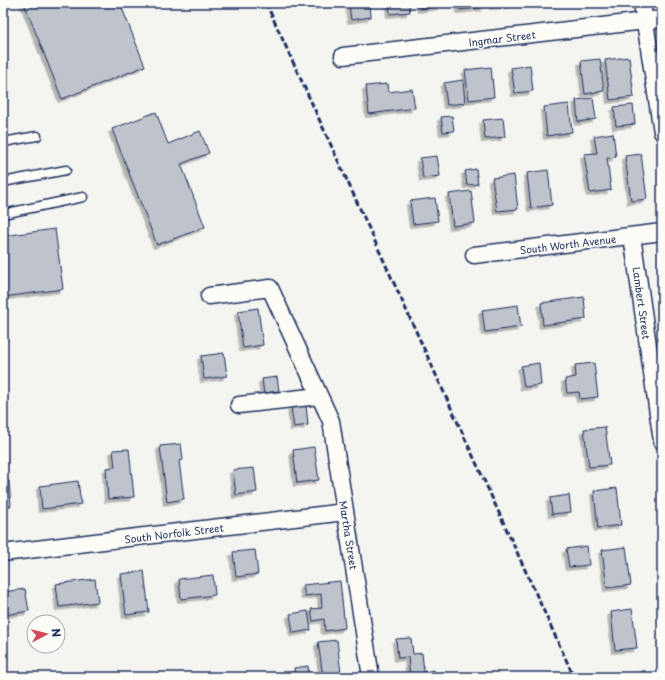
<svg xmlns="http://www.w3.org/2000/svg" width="665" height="680" font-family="'Playpen Sans',sans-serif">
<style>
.building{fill:#bfc3cc;stroke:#1b2f5e;filter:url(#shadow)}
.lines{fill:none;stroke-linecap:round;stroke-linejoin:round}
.lane-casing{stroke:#1b2f5e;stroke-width:11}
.street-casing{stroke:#1b2f5e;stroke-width:19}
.lane{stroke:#fdfcf7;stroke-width:8}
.street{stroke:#fdfcf7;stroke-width:16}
.rail{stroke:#1b2f5e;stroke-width:3;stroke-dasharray:6 3;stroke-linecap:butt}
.labels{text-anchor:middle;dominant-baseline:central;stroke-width:3.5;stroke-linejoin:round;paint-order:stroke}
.street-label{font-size:10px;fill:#1b2f5e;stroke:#fdfcf7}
</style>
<defs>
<filter id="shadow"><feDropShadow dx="-3.5" dy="3.5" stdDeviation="0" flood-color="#0004"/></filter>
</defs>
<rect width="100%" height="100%" fill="#f4f4f1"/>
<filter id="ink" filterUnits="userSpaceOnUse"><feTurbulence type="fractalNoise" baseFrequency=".025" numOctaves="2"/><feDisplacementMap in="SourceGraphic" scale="8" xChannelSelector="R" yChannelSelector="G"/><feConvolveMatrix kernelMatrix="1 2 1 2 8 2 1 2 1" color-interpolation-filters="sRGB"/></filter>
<g filter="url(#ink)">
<path class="building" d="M24,3H120L145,66L62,99Z
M314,3H331V4L315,6Z
M349,3H370L371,17L351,20Z
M389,3H409L410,12L390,14Z
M420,3H441V6L421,9Z
M459,3H484L485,7L460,10Z
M493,3H514V4L493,6Z
M629,57L634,97L610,100L605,60Z
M600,59L604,91L585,94L581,61Z
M530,65L533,91L515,93L511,68Z
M491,67L494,97L469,100L465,70Z
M463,80L465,103L447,105L444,83Z
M387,84L388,92L412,89L415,108L369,114L366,86Z
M593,98L596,119L578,122L576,100Z
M569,104L572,132L547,136L544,107Z
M633,105L635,124L616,126L614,107Z
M156,112L168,144L200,131L209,153L181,164L205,227L157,245L112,129Z
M452,116L454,131L443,132L441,117Z
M503,118L505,137L485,139L483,120Z
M613,133L616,157L607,158L611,190L590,193L584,154L597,153L594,136Z
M641,154L647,199L631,201L625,156Z
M437,156L440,176L423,178L420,158Z
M476,169L478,184L467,185L465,171Z
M548,170L552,205L531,208L527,173Z
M514,175L518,209L497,211L492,178Z
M471,191L475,223L453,226L449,194Z
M435,198L438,221L413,224L410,201Z
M55,229L63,289L3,297V236Z
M584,297L586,319L543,325L541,303Z
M518,305L521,327L485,332L482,310Z
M258,308L263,345L243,348L238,311Z
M224,353L227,376L204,379L201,356Z
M539,363L541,385L524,387L521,366Z
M594,363L598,397L580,399L579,392L567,393L565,379L576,377L575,365Z
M277,377L279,391L264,393L262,379Z
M306,405L308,425L294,427L291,407Z
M605,427L610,465L589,467L584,429Z
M181,444L183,460L179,461L184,499L167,502L160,446Z
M314,447L319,480L297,483L293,450Z
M129,449L134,497L108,499L106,468L115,467L113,450Z
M254,468L257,492L236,495L233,470Z
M9,481L11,506L3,507V482Z
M78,481L81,504L42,509L40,486Z
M617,488L621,525L598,528L594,491Z
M569,495L571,512L552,514L550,498Z
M587,546L589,565L569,567L566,549Z
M626,547L631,585L607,588L602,550Z
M255,550L258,574L236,577L233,552Z
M144,571L149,612L126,615L121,574Z
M213,575L215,595L181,599L179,579Z
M95,579L98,602L59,607L56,584Z
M340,581L345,628L325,631L324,619L313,621L311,609L322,608L321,594L305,596L303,585Z
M25,589L29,611L4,615L3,592Z
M632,609L637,648L615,650L611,612Z
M308,611L311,630L293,633L290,614Z
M411,638L413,654L422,653L424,672L434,670V677H410L408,657L398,658L396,639Z
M337,640L341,674L323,676L318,642Z
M308,666L309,677H295L294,668Z
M644,670L647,677H630Z"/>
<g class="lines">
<g class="lane-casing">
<path id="lane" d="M3,142L37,136
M3,182L66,170
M3,214L83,197"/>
</g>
<g class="street-casing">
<path id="street" d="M642,3L662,132
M343,56L662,19
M632,236L662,441
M474,255L662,232
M209,296L270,288L331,421L371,677
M239,405L319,396
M3,553L345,512"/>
</g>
<use href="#lane" class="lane"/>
<use href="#street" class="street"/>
<path class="rail" d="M266,3L574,677"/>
</g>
</g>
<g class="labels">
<g class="street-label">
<text transform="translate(502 38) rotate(-7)">Ingmar Street</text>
<text transform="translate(568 244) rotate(-7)">South Worth Avenue</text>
<text transform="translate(642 303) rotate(82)">Lambert Street</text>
<text transform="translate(174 533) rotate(-7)">South Norfolk Street</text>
<text transform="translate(349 535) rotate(81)">Martha Street</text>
</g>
</g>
<rect width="665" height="680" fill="none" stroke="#fdfcf7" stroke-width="16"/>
<rect x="8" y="8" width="649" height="664" fill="none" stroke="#1b2f5e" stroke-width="1.5" filter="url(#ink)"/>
<g transform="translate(46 634) rotate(83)"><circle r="19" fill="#fdfcf7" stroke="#a3aaba"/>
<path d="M0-3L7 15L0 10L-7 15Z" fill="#d1495b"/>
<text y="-6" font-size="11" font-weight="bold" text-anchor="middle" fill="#1b2f5e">N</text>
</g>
</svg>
